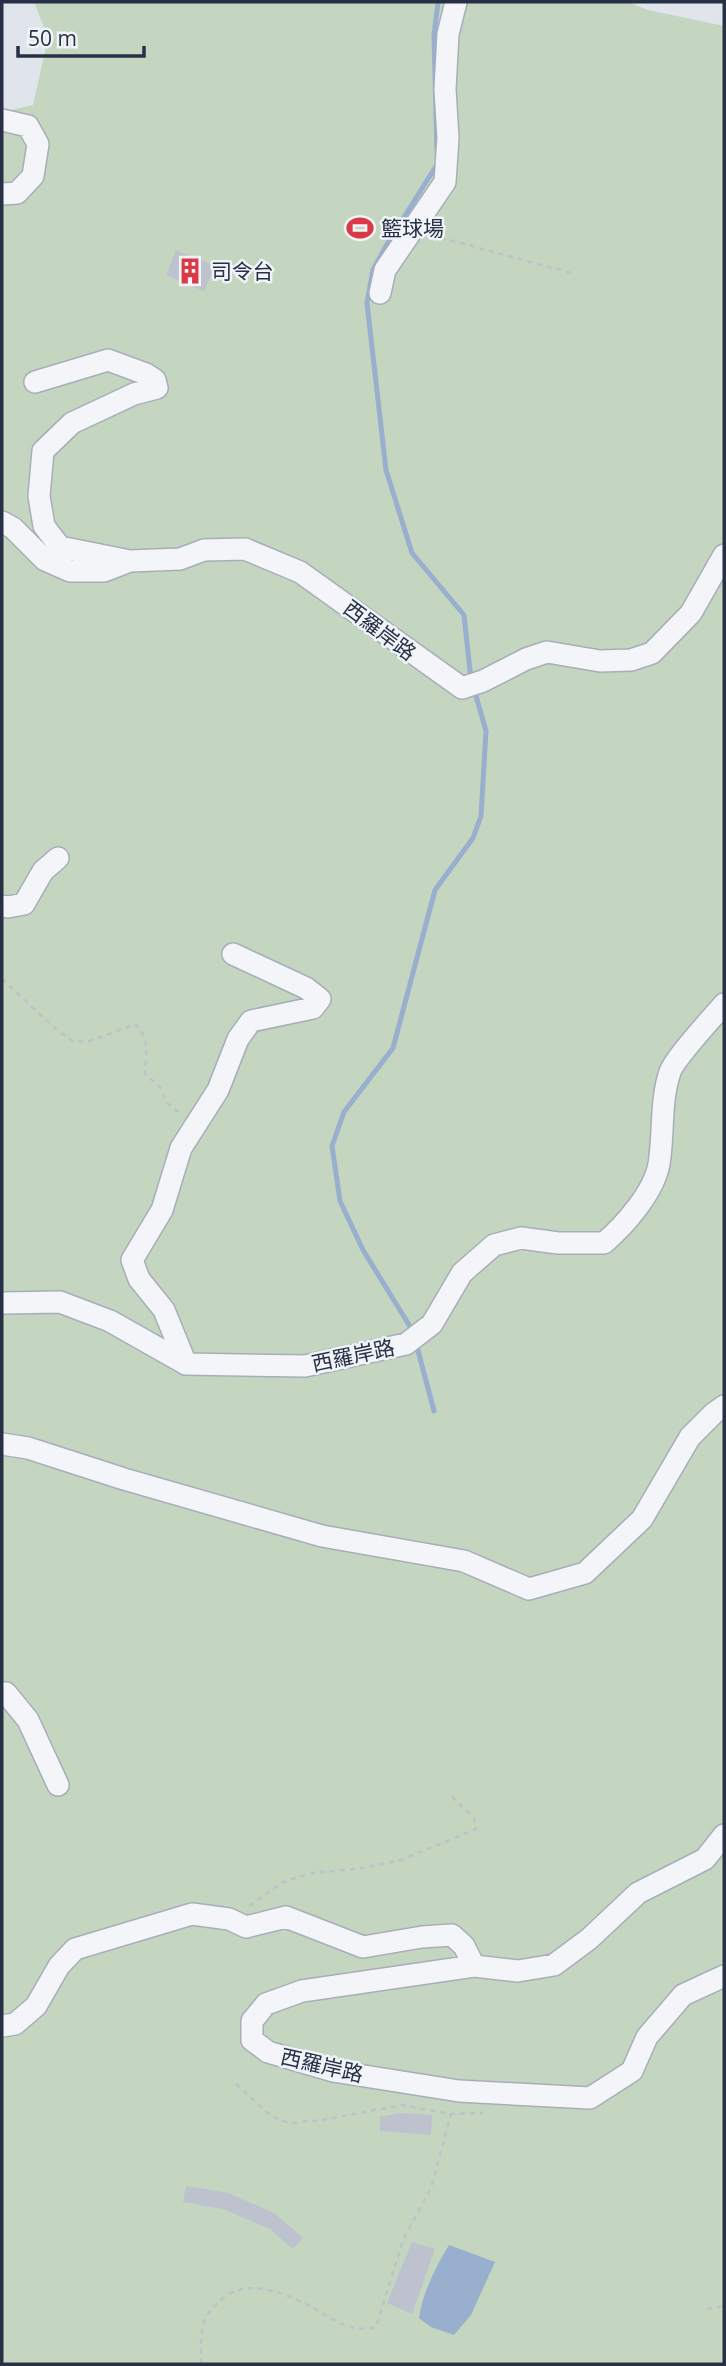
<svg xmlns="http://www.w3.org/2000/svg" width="726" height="2366" font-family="'Open Sans','Noto Sans TC',sans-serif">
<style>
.green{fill:#c4d5c0}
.water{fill:#98afce}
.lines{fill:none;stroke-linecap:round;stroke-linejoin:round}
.stream{stroke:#98afce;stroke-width:5}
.building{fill:#bdc2ce}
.minor-casing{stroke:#a8aeb9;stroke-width:24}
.path{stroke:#bec2c9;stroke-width:2.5;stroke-dasharray:5 5;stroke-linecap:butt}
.minor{stroke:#f3f5f8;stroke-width:21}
.labels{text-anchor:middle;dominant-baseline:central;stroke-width:5;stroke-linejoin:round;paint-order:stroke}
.poi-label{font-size:21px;fill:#273044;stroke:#f0f3f8;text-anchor:start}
.street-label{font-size:21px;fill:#273044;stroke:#f0f3f8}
</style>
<rect width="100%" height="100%" fill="#e0e4eb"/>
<path class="green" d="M34,2H628L648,10L724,26V2364H2V112L33,105L48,38Z"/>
<path class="water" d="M449,2245L495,2262L471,2315L454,2335L431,2327L419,2318C423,2292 435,2268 449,2245Z"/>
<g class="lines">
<path class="stream" d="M437,153L434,35L438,2
M438,163L386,246L373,270L367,303L386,470L412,553L464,615L471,680
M414,1333L363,1250L340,1201L332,1146L344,1112L393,1048L435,890L473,838L481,816L486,731L474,689
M416,1343L434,1411"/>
</g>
<path class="building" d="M176,250L215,266L204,291L166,275Z
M399,2113L432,2115L431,2135L380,2131V2117Z
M186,2186L228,2193L274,2213L303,2238L293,2249L270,2229L223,2209L183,2202Z
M412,2242L435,2249L412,2314L387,2303Z"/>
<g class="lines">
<g class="minor-casing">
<path id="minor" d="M2,120L28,126L38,144L33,176L17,193L2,194
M380,293L385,270L445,182L448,138L445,89L448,34L456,2
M35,382L108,360L146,374L155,380L157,388L134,394L72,423L43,451L39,496L44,526L60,547L130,561
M2,522L13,528L45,560L70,571H104L130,561L180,559L204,550L245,549L300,572L462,688L483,681L526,659L547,652L600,661L631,660L652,653L691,613L724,555
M2,906L8,907L24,904L43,871L58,858
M2,1303L60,1302L110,1321L186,1364L305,1366L406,1344L432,1324L462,1273L494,1245L521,1238L558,1243H604C625,1225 654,1192 659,1164C664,1134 660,1101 670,1072C674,1059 713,1017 724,1004
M186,1364L164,1310L139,1279L132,1260L162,1210L181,1148L218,1090L238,1039L251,1021L313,1008L320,999L306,988L233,954
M2,1444L28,1448L124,1479L322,1536L464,1561L529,1589L585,1573L642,1519L690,1437L714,1413L724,1406
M2,1693H6L28,1720L58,1785
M724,1835L705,1859L638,1893L589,1939L554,1965L518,1971L474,1966L302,1991L266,2004L252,2021V2040L268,2052L333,2071L459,2091L590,2098L632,2071L647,2037L683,1995L724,1976
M2,2026L15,2024L36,2006L59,1966L75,1949L192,1914L229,1919L246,1927L286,1917L363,1947L422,1937L452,1935L464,1946L474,1966"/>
</g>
<path class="path" d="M431,235L571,273
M2,979L58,1031L74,1042L90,1041L135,1024C150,1037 146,1055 145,1074L160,1087L167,1103L181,1114
M249,1906L283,1882L311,1873L358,1869L401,1860L476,1829L474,1818L451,1796
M236,2084L271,2116L289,2123L322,2120L402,2105L451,2114L483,2113
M707,2309L724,2306
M201,2364C201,2333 198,2317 225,2297C246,2280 279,2291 302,2302C326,2313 348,2335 376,2327L403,2240L431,2188L451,2114"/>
<use href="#minor" class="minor"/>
</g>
<defs>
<g id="stadium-bare" transform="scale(2.1)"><path d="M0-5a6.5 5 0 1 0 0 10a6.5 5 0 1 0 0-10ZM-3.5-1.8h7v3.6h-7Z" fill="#dc3947" stroke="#f0f3f8" stroke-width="2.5" paint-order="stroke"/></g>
<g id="building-bare" transform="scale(2.1)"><path d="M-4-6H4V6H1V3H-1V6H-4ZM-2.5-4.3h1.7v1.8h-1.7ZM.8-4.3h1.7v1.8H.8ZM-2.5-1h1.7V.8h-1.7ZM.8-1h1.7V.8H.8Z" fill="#dc3947" stroke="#f0f3f8" stroke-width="2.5" paint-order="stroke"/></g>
</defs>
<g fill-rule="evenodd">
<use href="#stadium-bare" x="360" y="228"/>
<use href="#building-bare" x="190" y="271"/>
</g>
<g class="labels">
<g class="poi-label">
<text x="381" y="228">籃球場</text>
<text x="211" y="271">司令台</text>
</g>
<g class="street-label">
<text transform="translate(380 630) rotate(37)">西羅岸路</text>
<text transform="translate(353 1355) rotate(-12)">西羅岸路</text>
<text transform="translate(322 2065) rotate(13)">西羅岸路</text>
</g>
</g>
<rect width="726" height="2366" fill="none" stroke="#273044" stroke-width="7"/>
<path d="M18 46v10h126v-10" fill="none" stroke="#273044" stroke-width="3.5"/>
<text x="28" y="46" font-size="21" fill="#273044" stroke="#f0f3f8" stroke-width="5" paint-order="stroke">50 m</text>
</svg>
